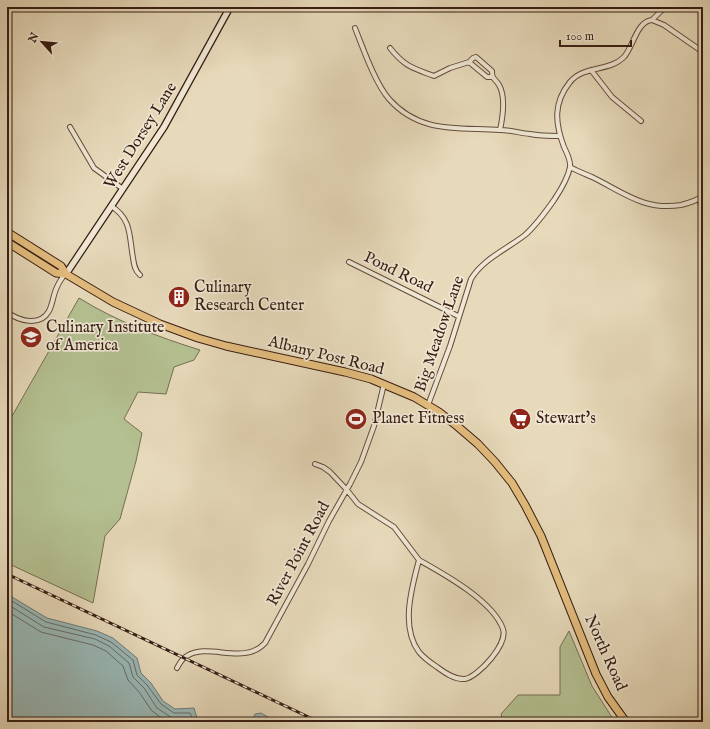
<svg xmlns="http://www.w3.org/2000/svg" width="710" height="729" font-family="'IM FELL English',serif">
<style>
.green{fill:#b4c091;stroke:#766e52}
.water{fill:#99b9b8;stroke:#727b76}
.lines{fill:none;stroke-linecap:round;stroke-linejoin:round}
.shore{stroke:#686b66;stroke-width:1}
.street-casing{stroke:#634c3d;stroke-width:6}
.secondary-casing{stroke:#371d13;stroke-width:8}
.highway-casing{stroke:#371d13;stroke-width:9}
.street{stroke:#efe7d3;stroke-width:4}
.secondary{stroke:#efe7d3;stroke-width:5.5}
.highway{stroke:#e4bd7e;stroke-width:7}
.rail-casing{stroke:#371d13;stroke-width:3}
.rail{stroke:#efe7d3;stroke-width:1.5;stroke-dasharray:4.5;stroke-linecap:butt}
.labels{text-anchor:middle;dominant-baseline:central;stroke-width:3.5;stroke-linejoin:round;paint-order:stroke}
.street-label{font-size:16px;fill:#371d13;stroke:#efe7d3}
.poi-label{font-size:16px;fill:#371d13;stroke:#efe7d3;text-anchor:start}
</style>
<rect width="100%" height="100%" fill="#e7dabb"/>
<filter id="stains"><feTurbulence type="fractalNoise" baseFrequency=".005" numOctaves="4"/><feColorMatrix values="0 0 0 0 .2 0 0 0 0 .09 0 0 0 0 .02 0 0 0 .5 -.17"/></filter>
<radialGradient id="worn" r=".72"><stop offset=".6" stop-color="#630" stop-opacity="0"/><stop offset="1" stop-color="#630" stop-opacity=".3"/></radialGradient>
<path class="green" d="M79,298C116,321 158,337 200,350L194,360L174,367L166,394L138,392L124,419L142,433L136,461L120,519L105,536L93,603L7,563V425Z
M569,631L592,686L615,722H503L501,714L518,695H560V647Z"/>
<path class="water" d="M7,594L47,618L97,631L113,638L137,658L141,673L151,683L163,701L175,709L194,708L198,721L7,722Z
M261,713L277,722H251L255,714Z"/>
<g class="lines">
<path class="shore" d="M7,598L46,622L96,635L111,642L133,660L137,675L147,685L161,704L174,713H190L194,722
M7,604L44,627L95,639L109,646L129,663L133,677L144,688L157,708L172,718H187L189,722
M7,611L41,632L93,645L106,651L123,666L128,680L139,692L152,711L167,722"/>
<g class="street-casing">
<path id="street" d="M652,20L664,25L703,52
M355,28C363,48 375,83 389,99C420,134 458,127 500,130C510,130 520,133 530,134C540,136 550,136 560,136
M390,48C405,67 413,68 434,76L450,68L469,62L473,58L476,57L492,71C492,80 495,78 499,85C506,97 503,116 500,130
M469,62L487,77H492
M591,70L612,97L641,121
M70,127L94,168L123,189
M570,167C577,171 585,174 592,177C623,192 644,211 681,205C689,203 696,201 703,196
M699,199L703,212
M111,206C132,219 129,236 133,258C134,265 135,271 140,275
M349,262L458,316
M7,312C19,321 40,327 49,311C53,303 53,295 57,287C59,282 62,278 65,274
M428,405L450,346L471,279C483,259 507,249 525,235C534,227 547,210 554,200C560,191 568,178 570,167C571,161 567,153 564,147C555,123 553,103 570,82C584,65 609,72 624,57C633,47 637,21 652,20L664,8
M315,464L323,467L330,472L347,490L358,504L394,527L419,560
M419,560C444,574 493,601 503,629C508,644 479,676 465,679C455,680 445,673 437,667C431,663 424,658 419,652C400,627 412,587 419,560Z
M177,668C180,663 182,658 187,656C209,642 244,666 265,643L308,564L329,521L350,484L361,462L374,426L384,384"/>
</g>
<g class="secondary-casing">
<path id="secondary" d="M66,274L164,127L230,7"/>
</g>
<g class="highway-casing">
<path id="highway" d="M7,232L61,266L66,274
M7,242L56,273L66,274L113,302L160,324L198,338L226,346L345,372L371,379L414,397L439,412L457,426L478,444L495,462L512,483L525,505L541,536L596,674L608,697L626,722"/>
</g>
<use href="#street" class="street"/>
<use href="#secondary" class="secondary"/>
<use href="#highway" class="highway"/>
<g class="rail-casing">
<path id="rail" d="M7,574L319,722"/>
</g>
<use href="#rail" class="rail"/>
</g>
<defs>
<g id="building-disc" transform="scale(1.15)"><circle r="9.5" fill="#8f2418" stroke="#efe7d3"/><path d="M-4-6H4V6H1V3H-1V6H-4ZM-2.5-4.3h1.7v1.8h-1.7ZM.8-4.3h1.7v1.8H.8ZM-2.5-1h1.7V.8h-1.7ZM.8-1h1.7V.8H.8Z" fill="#fff"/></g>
<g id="university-disc" transform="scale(1.15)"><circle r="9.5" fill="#8f2418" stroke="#efe7d3"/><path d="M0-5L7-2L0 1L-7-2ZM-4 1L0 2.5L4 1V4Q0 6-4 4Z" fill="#fff"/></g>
<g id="stadium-disc" transform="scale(1.15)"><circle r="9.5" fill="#8f2418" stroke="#efe7d3"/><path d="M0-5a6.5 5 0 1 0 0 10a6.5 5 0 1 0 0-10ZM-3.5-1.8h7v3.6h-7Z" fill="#fff"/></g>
<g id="supermarket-disc" transform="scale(1.15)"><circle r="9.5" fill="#8f2418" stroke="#efe7d3"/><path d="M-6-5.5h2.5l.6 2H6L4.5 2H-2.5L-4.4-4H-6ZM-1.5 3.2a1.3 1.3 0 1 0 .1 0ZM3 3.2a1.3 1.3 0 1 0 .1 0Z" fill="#fff"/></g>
</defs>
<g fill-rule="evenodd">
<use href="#building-disc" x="179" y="297"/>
<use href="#university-disc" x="31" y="337"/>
<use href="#stadium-disc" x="356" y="419"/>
<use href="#supermarket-disc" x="520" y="419"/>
</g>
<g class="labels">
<g class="street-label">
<text transform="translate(141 136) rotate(-58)">West Dorsey Lane</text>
<text transform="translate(398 273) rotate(26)">Pond Road</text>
<text transform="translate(440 334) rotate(-71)">Big Meadow Lane</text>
<text transform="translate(326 356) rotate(14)">Albany Post Road</text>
<text transform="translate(299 554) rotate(-62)">River Point Road</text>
<text transform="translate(605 653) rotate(66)">North Road</text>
</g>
<g class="poi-label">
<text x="194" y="288">Culinary<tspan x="194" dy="18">Research Center</tspan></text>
<text x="46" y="328">Culinary Institute<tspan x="46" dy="18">of America</tspan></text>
<text x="372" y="419">Planet Fitness</text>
<text x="536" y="419">Stewart's</text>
</g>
</g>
<rect width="710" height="729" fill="none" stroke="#e7dabb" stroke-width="24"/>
<rect x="8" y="8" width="694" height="713" fill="none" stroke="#371d13" stroke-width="2"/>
<rect x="12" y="12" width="686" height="705" fill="none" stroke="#371d13"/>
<g transform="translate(42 42) rotate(297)" stroke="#efe7d3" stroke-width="3" paint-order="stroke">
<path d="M0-3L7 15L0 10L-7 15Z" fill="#371d13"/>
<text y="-6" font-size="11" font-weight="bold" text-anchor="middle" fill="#371d13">N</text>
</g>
<path d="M560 40v6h71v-6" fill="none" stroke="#371d13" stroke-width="2"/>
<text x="566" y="40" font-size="12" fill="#371d13" stroke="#efe7d3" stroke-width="3" paint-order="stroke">100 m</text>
<rect width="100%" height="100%" filter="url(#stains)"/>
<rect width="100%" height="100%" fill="url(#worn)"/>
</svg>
